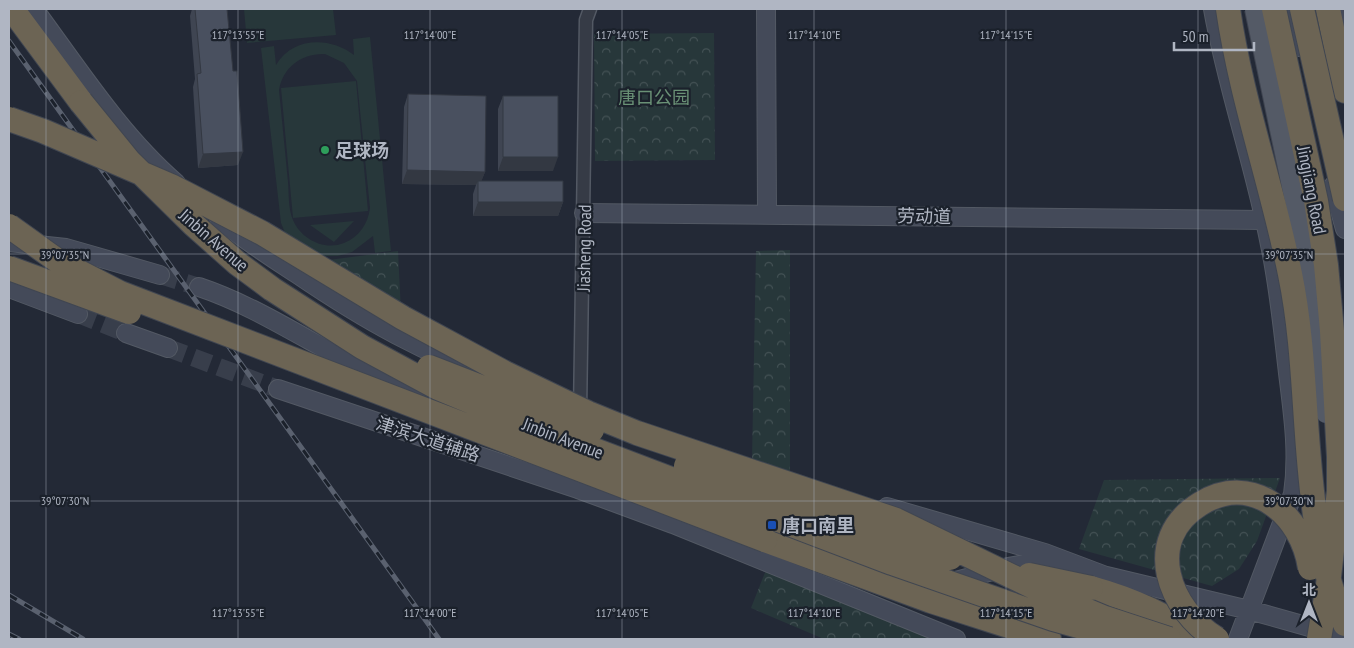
<svg xmlns="http://www.w3.org/2000/svg" width="1354" height="648" font-family="'PT Sans Narrow','Noto Sans SC',sans-serif">
<style>
.park{fill:url(#park-crowns)}
.garden{fill:#27373a;fill-rule:evenodd}
.lines{fill:none;stroke-linecap:round;stroke-linejoin:round}
.secondary-tunnel{stroke:#383e4b;stroke-width:18;stroke-dasharray:18 9;stroke-linecap:butt}
.street-casing{stroke:#535964;stroke-width:15}
.secondary-casing{stroke:#535964;stroke-width:20}
.highway-casing{stroke:#404651;stroke-width:26}
.street{stroke:#363b46;stroke-width:12}
.secondary{stroke:#444a59;stroke-width:18}
.highway{stroke:#6c6454;stroke-width:24}
.rail-casing{stroke:#5a616f;stroke-width:5}
.rail{stroke:#1b212b;stroke-width:3;stroke-dasharray:9;stroke-linecap:butt}
.primary-bridge-casing{stroke:#3f4450;stroke-width:22;stroke-linecap:butt}
.highway-bridge-casing{stroke:#404651;stroke-width:26;stroke-linecap:butt}
.primary-bridge{stroke:#545a66;stroke-width:20}
.highway-bridge{stroke:#6c6454;stroke-width:24}
.wall{fill:#3f4552}
.shaded-wall{fill:#333842}
.building{fill:#49505f;stroke:#333842}
.ticks{fill:none;stroke:#b0b6c3;stroke-width:1;stroke-opacity:0.45}
.leisure-dot{fill:#2e9e5b;stroke:#1b212b;stroke-width:2}
.transit-dot{fill:#1a4fb4;stroke:#1b212b;stroke-width:2}
.labels{text-anchor:middle;dominant-baseline:central;stroke-width:4.5;stroke-linejoin:round;paint-order:stroke}
.park-label{font-size:18px;fill:#6a9176;stroke:#1b212b}
.poi-label{font-size:18px;font-weight:bold;fill:#b0b6c3;stroke:#1b212b;text-anchor:start}
.street-label{font-size:18px;fill:#b0b6c3;stroke:#1b212b}
.ticks-label{font-size:12px;text-anchor:middle;fill:#b0b6c3;stroke:#1b212b;stroke-width:4.5;stroke-linejoin:round;paint-order:stroke}
</style>
<defs>
<pattern id="park-crowns" width="20" height="18" patternUnits="userSpaceOnUse" patternTransform="scale(1.25)"><rect width="20" height="18" fill="#27373a"/><path d="M2 6a3 3 0 1 1 6 0M12 15a3 3 0 1 1 6 0" fill="none" stroke="#445255"/></pattern>
</defs>
<rect width="100%" height="100%" fill="#232936"/>
<path class="park" d="M714,33L715,160L595,161L594,34Z
M790,250V472L752,460L756,251Z
M398,251L401,312L321,261Z
M1280,478L1257,541L1239,569L1212,586L1079,549L1104,480Z
M766,570L931,639H824L751,608Z"/>
<path class="garden" d="M244,9H333L336,35L247,43Z
M370,37L391,251L375,253L373,236L352,252L338,256H325L319,255L286,235L281,223L261,48L274,46L276,65C293,36 331,37 354,55L353,39ZM325,54L344,63L357,81L370,208C368,224 359,237 344,243C324,251 301,239 293,220C288,209 289,194 288,182C285,151 282,120 279,90C283,67 302,53 325,54Z
M356,81L368,211L293,218L281,88Z
M354,221L334,242L310,225Z"/>
<g class="lines">
<path class="secondary-tunnel" d="M160,275L199,287
M78,314L126,333
M168,348L278,389"/>
<g class="street-casing">
<path id="street" d="M580,413L586,20L590,9"/>
</g>
<g class="secondary-casing">
<path id="secondary" d="M34,9C77,67 121,136 176,183
M766,9L767,214
M1213,9C1227,89 1255,165 1270,245C1279,287 1283,330 1288,373C1293,414 1299,453 1293,494L1238,639
M1290,9L1299,47
M1342,9L1345,23
M1333,186L1345,229
M584,213L1264,220
M219,219C244,240 271,257 297,274C363,319 428,356 504,381
M9,242L66,248L160,275
M199,287C238,300 273,320 309,340C349,362 390,384 432,401
M9,288L78,314
M126,333L168,348
M278,389L578,489L673,524L956,639
M887,507L1045,553L1106,576
M1094,573L1249,610L1345,637
M947,583C984,575 1023,557 1061,566"/>
</g>
<g class="highway-casing">
<path id="highway" d="M12,9L81,102
M1328,9L1345,91
M765,540L931,601L1049,639
M1091,588C1131,599 1166,614 1200,639"/>
</g>
<use href="#street" class="street"/>
<use href="#secondary" class="secondary"/>
<use href="#highway" class="highway"/>
<g class="rail-casing">
<path id="rail" d="M9,41L439,639
M9,595L83,639
M9,634L19,639"/>
</g>
<use href="#rail" class="rail"/>
<g class="primary-bridge-casing">
<path id="primary-bridge" d="M1255,9L1305,249L1326,413"/>
</g>
<g class="highway-bridge-casing">
<path id="highway-bridge" d="M1228,9C1241,99 1272,185 1290,274C1314,390 1296,514 1345,624
M1274,9L1316,201L1326,265L1332,331L1339,457V491L1328,585L1319,639
M1302,9L1345,199
M81,102L129,161L193,224L237,263L272,289L362,347L438,388L510,418L892,563L1053,619L1118,637
M9,119L43,131L171,186L262,233L403,318L505,373L588,413L637,433L896,520L1050,595L1105,618L1169,639
M9,226L58,261L120,293L765,540
M9,268L129,312
M429,367L592,430
M686,466L886,539L950,558
M1029,575L1091,588
M1217,639C1169,610 1142,540 1200,504C1253,471 1302,515 1310,568"/>
</g>
<use href="#primary-bridge" class="primary-bridge"/>
<use href="#highway-bridge" class="highway-bridge"/>
</g>
<path class="wall" d="M192,9H227L238,165L198,168L193,87L195,79L190,16Z
M408,94L485,172L481,181L563,202L558,216H473V194L476,185L402,184L404,107Z
M503,96L553,171H498V109Z"/>
<path class="shaded-wall" d="M243,152L238,165L198,168L203,154Z
M503,157H558L553,171H498Z
M407,170L485,172L480,185L478,181L476,185L402,184Z
M478,202H563L558,216H473Z"/>
<path class="building" d="M195,9H227L233,71H237L243,152L203,154L197,74L201,73Z
M408,94L486,96L485,172L407,170Z
M503,96H558V157H503Z
M478,181H563V202H478Z"/>
<path class="ticks" d="M46,9V639M238,9V639M430,9V639M622,9V639M814,9V639M1006,9V639M1198,9V639M9,254H1345M9,501H1345"/>
<circle class="leisure-dot" cx="325" cy="150" r="5"/>
<rect class="transit-dot" x="767" y="520" width="10" height="10" rx="2.5"/>
<g class="labels">
<g class="park-label">
<text x="654" y="97">唐口公园</text>
</g>
<g class="poi-label">
<text x="335" y="150">足球场</text>
<text x="782" y="525">唐口南里</text>
</g>
<g class="street-label">
<text transform="translate(1312 190) rotate(79)">Jingjiang Road</text>
<text transform="translate(924 216) rotate(1)">劳动道</text>
<text transform="translate(214 240) rotate(41)">Jinbin Avenue</text>
<text transform="translate(584 248) rotate(-89)">Jiasheng Road</text>
<text transform="translate(563 438) rotate(21)">Jinbin Avenue</text>
<text transform="translate(428 439) rotate(18)">津滨大道辅路</text>
</g>
</g>
<g class="ticks-label">
<text x="238" y="39">117°13'55"E</text>
<text x="430" y="39">117°14'00"E</text>
<text x="622" y="39">117°14'05"E</text>
<text x="814" y="39">117°14'10"E</text>
<text x="1006" y="39">117°14'15"E</text>
<text x="65" y="259">39°07'35"N</text>
<text x="1289" y="259">39°07'35"N</text>
<text x="65" y="505">39°07'30"N</text>
<text x="1289" y="505">39°07'30"N</text>
<text x="238" y="617">117°13'55"E</text>
<text x="430" y="617">117°14'00"E</text>
<text x="622" y="617">117°14'05"E</text>
<text x="814" y="617">117°14'10"E</text>
<text x="1006" y="617">117°14'15"E</text>
<text x="1198" y="617">117°14'20"E</text>
</g>
<rect width="1354" height="648" fill="none" stroke="#b0b6c3" stroke-width="20"/>
<g transform="translate(1309 603)" stroke="#1b212b" stroke-width="4" paint-order="stroke">
<path d="M0-4L9 19L0 12L-9 19Z" fill="#b0b6c3"/>
<text y="-8" font-size="14" font-weight="bold" text-anchor="middle" fill="#b0b6c3">北</text>
</g>
<path d="M1174 42v8h80v-8" fill="none" stroke="#b0b6c3" stroke-width="2.5"/>
<text x="1182" y="42" font-size="15" fill="#b0b6c3" stroke="#1b212b" stroke-width="4" paint-order="stroke">50 m</text>
</svg>
